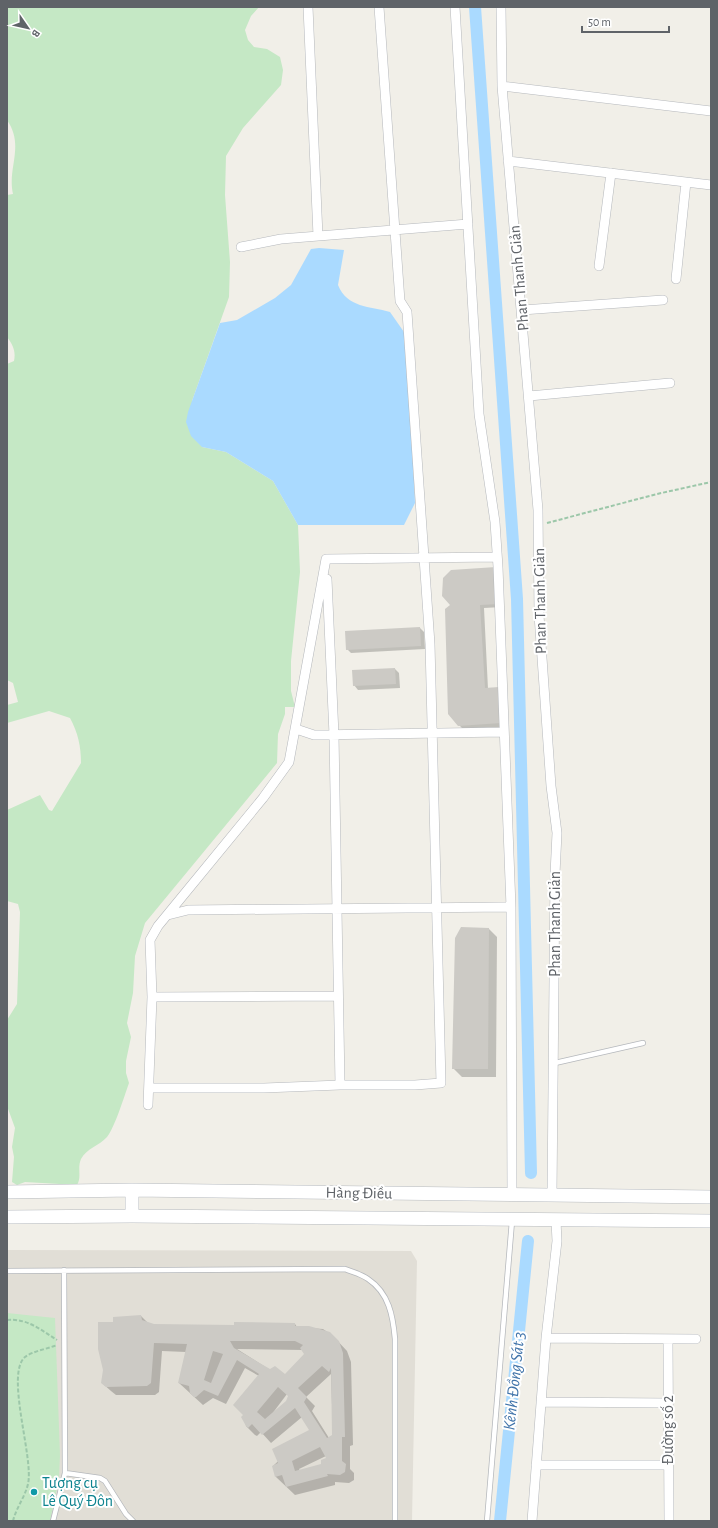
<svg xmlns="http://www.w3.org/2000/svg" width="718" height="1528" font-family="'Alegreya Sans',sans-serif">
<style>
.education{fill:#e1ded6}
.green{fill:#c5e8c5}
.water{fill:#aadaff}
.shadow{fill:#0003;fill-rule:evenodd}
.lines{fill:none;stroke-linecap:round;stroke-linejoin:round}
.canal{stroke:#aadaff;stroke-width:12}
.building{fill:#cccac5;fill-rule:evenodd}
.service-casing{stroke:#b5b8bc;stroke-width:6}
.minor-casing{stroke:#b5b8bc;stroke-width:10}
.secondary-casing{stroke:#b6babf;stroke-width:14}
.path{stroke:#9cc7a9;stroke-width:2;stroke-dasharray:4 2;stroke-linecap:butt}
.service{stroke:#fff;stroke-width:4.5}
.minor{stroke:#fff;stroke-width:9}
.secondary{stroke:#fff;stroke-width:13}
.culture-dot{fill:#0f9aa8;stroke:#fff;stroke-width:1.5}
.labels{text-anchor:middle;dominant-baseline:central;stroke-width:4;stroke-linejoin:round;paint-order:stroke}
.street-label{font-size:16px;fill:#5f6368;stroke:#fff}
.culture-label{font-size:16px;fill:#0d838f;stroke:#fff;text-anchor:start}
.water-label{font-size:17px;font-style:italic;fill:#4174aa;stroke:#fff}
</style>
<rect width="100%" height="100%" fill="#f1efe8"/>
<path class="education" d="M7,1250L411,1251L417,1261L412,1521H7Z"/>
<path class="green" d="M7,7H259L251,16L245,30L248,40L254,47L267,49L280,57L283,70L281,85L243,128L226,156L225,195L230,262L229,297L192,401L202,447L226,452L273,481L298,525L300,572L291,661V691L295,707H285V714L278,734L277,763L145,923L135,956L133,993L127,1023L131,1037L126,1061V1073L129,1083C124,1097 115,1127 107,1137C99,1146 87,1148 81,1159C77,1168 82,1177 77,1185L25,1182L17,1185L12,1182L14,1157L12,1147L15,1128L7,1106V1020L17,1004L20,912L18,904L7,901V810L40,795L49,810L52,811L81,763C81,746 78,733 70,718L49,711L7,723V705L18,702L13,683L7,680V364L14,361C16,351 13,345 7,337V195L13,194C7,168 25,146 7,120Z
M7,1313L55,1318L60,1455L59,1479L50,1521H7Z"/>
<path class="water" d="M319,248L344,250L338,285C347,308 370,306 390,312L404,332L411,410L415,503L404,525H298L273,481L226,452L202,447L191,436L186,422L188,412L220,323L237,320L275,298L291,285L311,249Z"/>
<path class="shadow" d="M444,579L502,607L484,608L488,689L505,727L463,729L459,725L451,605Z
M420,628L424,632L425,649L351,653L347,649Z
M395,669L399,673L400,688L358,690L354,685Z
M489,929L497,937L496,1077H462L453,1068Z
M141,1316L149,1324L154,1325L235,1326L295,1324L297,1327L323,1329L333,1336L347,1351L351,1362L353,1445L350,1446V1469L354,1473V1480L349,1483L335,1482V1485L295,1495L276,1477L273,1466L311,1430L302,1417L271,1443L261,1432L257,1436L255,1435L246,1426L244,1415L259,1376L245,1368L226,1404L213,1398L203,1405L179,1383L186,1352L162,1351L159,1392L155,1395H116L111,1391L102,1383L114,1323ZM237,1349L303,1350L306,1354L285,1375L270,1370ZM331,1374L333,1436L329,1438L312,1411L315,1406L306,1397ZM287,1394L289,1396L287,1402L272,1414ZM326,1456L327,1459L322,1465L300,1471L299,1469Z"/>
<g class="lines">
<path class="canal" d="M475,7L517,599L531,1173
M500,1521L528,1241"/>
</g>
<path class="building" d="M496,567L499,604L480,605L485,688L499,687L501,723L458,726L448,714L445,609L450,605L442,596L443,578L451,570Z
M420,627L421,646L346,650L345,631Z
M395,668L396,684L353,686L352,670Z
M461,927L489,928L488,1069H452L455,938Z
M141,1315L142,1320L154,1324L234,1325V1322L295,1323V1326H309L330,1332L339,1341L343,1353L345,1437H342V1461L346,1464L345,1472L340,1475L327,1474L328,1476L286,1487L282,1475L275,1477L272,1466L278,1463L272,1449L309,1430L295,1408L262,1435L252,1424L248,1428L246,1426L241,1417L243,1415L233,1405L259,1374L237,1360L218,1396L204,1390L196,1397H194L190,1393L189,1386L178,1383L187,1344L154,1343L151,1383L147,1386L106,1387L101,1383L103,1370L98,1349V1322H113V1317ZM230,1341H295L303,1345L300,1348L304,1354L285,1374L275,1366L270,1369L234,1348ZM213,1351L223,1354L211,1383L204,1380ZM322,1366L329,1372L331,1368L332,1435L327,1438L304,1402L307,1397L298,1388ZM278,1387L288,1396L286,1401L265,1419L257,1412ZM320,1447L326,1458L321,1460V1464L295,1471L292,1461Z"/>
<g class="lines">
<g class="service-casing">
<path id="service" d="M555,1063L643,1043
M7,1271L345,1269C352,1272 361,1274 368,1279C389,1293 393,1316 395,1339V1521
M65,1473L100,1478L105,1481L126,1514L133,1521
M53,1521L65,1473L64,1270
M487,1521L512,1221"/>
</g>
<g class="minor-casing">
<path id="minor" d="M308,7L318,236
M455,7L479,414L495,522L498,567L511,907L512,1194
M501,7L502,86L538,510L539,615L551,786L557,833L555,874L552,1195
M502,86L711,111
M508,161L711,185
M241,247L281,239L468,224
M599,266L611,173
M676,279L686,182
M522,310L663,300
M529,396L670,383
M326,559L497,557
M327,579L334,735L340,1085
M296,729L314,735L504,732
M168,915L188,910L511,907
M152,997L337,996
M149,1088H264L340,1085H415L441,1083L430,644L407,312L400,301L379,7
M148,1105L152,997L150,940L158,926L263,798L289,762L326,559
M546,1338L696,1339
M668,1339L669,1521
M541,1402L668,1403
M536,1465H668
M532,1521L546,1338L557,1241L556,1221"/>
</g>
<g class="secondary-casing">
<path id="secondary" d="M132,1190V1216
M7,1192L132,1190L711,1197
M7,1217L132,1216L711,1221"/>
</g>
<path class="path" d="M547,523L657,494L711,482
M7,1320C27,1318 41,1330 57,1340
M13,1521C16,1508 25,1497 28,1484C34,1458 5,1374 25,1357C33,1351 47,1349 57,1345"/>
<use href="#service" class="service"/>
<use href="#minor" class="minor"/>
<use href="#secondary" class="secondary"/>
</g>
<circle class="culture-dot" cx="34" cy="1492" r="4"/>
<g class="labels">
<g class="street-label">
<text transform="translate(519 278) rotate(-95)">Phan Thanh Giản</text>
<text transform="translate(540 601) rotate(-91)">Phan Thanh Giản</text>
<text transform="translate(555 924) rotate(-90)">Phan Thanh Giản</text>
<text transform="translate(359 1193) rotate(1)">Hàng Điều</text>
<text transform="translate(668 1430) rotate(-90)">Đường số 2</text>
</g>
<g class="culture-label">
<text x="42" y="1483">Tượng cụ<tspan x="42" dy="18">Lê Quý Đôn</tspan></text>
</g>
<g class="water-label">
<text transform="translate(514 1381) rotate(-84)">Kênh Đồng Sát 3</text>
</g>
</g>
<rect width="718" height="1528" fill="none" stroke="#5f6368" stroke-width="16"/>
<g transform="translate(28 28) rotate(124)" stroke="#ffffff" stroke-width="3" paint-order="stroke">
<path d="M0-3L7 15L0 10L-7 15Z" fill="#5f6368"/>
<text y="-6" font-size="11" font-weight="bold" text-anchor="middle" fill="#5f6368">B</text>
</g>
<path d="M582 26v6h87v-6" fill="none" stroke="#5f6368" stroke-width="2"/>
<text x="588" y="26" font-size="12" fill="#5f6368" stroke="#ffffff" stroke-width="3" paint-order="stroke">50 m</text>
</svg>
